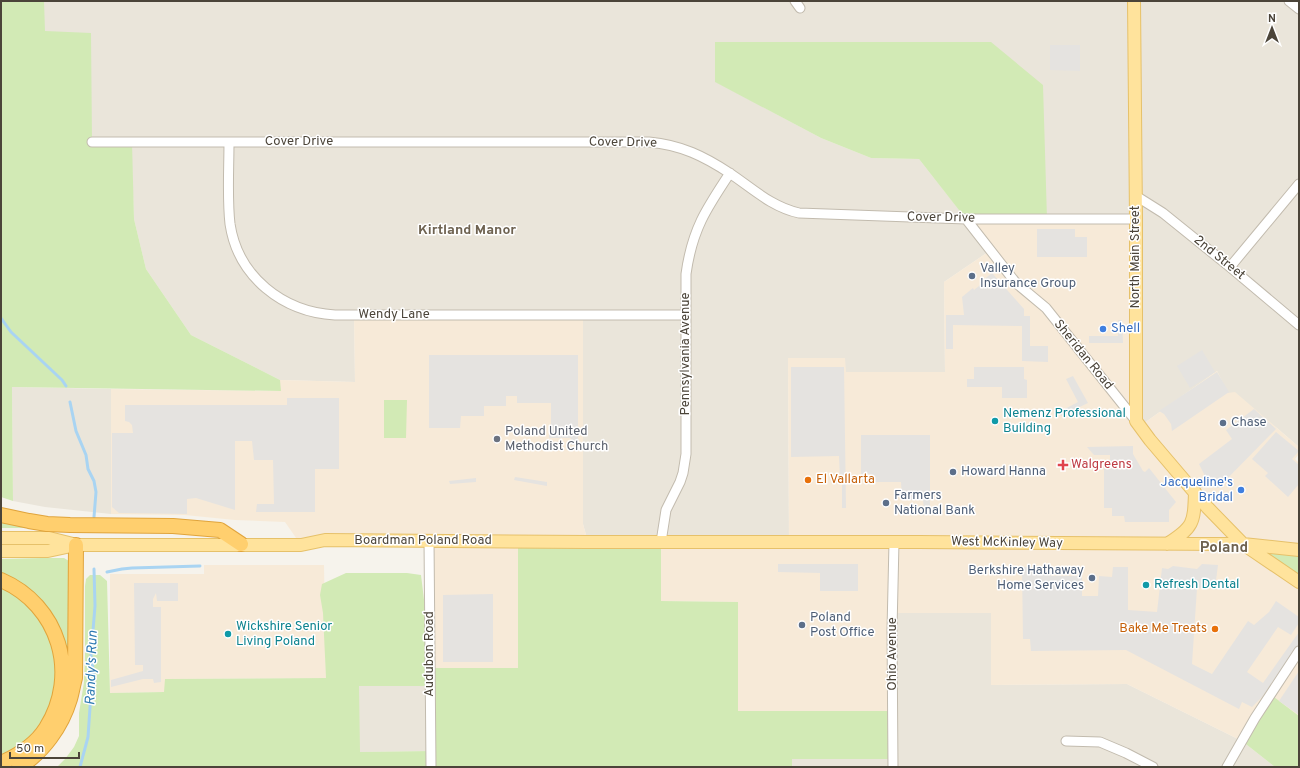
<svg xmlns="http://www.w3.org/2000/svg" width="1300" height="768" font-family="Overpass,sans-serif">
<style>
.residential{fill:#eae5da}
.commercial{fill:#f7ead8}
.green{fill:#d2eab5;fill-rule:evenodd}
.parking{fill:#e5e3e0}
.lines{fill:none;stroke-linecap:round;stroke-linejoin:round}
.stream{stroke:#a9d4f2;stroke-width:3}
.minor-casing{stroke:#c2bbae;stroke-width:11}
.major-casing{stroke:#e6c16a;stroke-width:14}
.highway-casing{stroke:#e0a43c;stroke-width:16}
.minor{stroke:#fff;stroke-width:9}
.major{stroke:#ffe39c;stroke-width:12}
.highway{stroke:#ffcf6e;stroke-width:14}
.service-dot{fill:#5c6f8a;stroke:#fff;stroke-width:1.5}
.shop-dot{fill:#3f7fe0;stroke:#fff;stroke-width:1.5}
.culture-dot{fill:#0f9aa8;stroke:#fff;stroke-width:1.5}
.worship-dot{fill:#6b7280;stroke:#fff;stroke-width:1.5}
.health-dot{fill:#e0444e;stroke:#fff;stroke-width:1.5}
.food-dot{fill:#e8710a;stroke:#fff;stroke-width:1.5}
.labels{text-anchor:middle;dominant-baseline:central;stroke-width:3;stroke-linejoin:round;paint-order:stroke}
.street-label{font-size:13px;fill:#4b4439;stroke:#fff}
.service-label{font-size:13px;fill:#4e5e75;stroke:#fff;text-anchor:start}
.shop-label{font-size:13px;fill:#366cbe;stroke:#fff;text-anchor:start}
.culture-label{font-size:13px;fill:#0d838f;stroke:#fff;text-anchor:start}
.worship-label{font-size:13px;fill:#5b616d;stroke:#fff;text-anchor:start}
.health-label{font-size:13px;fill:#be3a42;stroke:#fff;text-anchor:start}
.food-label{font-size:13px;fill:#c56008;stroke:#fff;text-anchor:start}
.neighbourhood-label{font-size:14px;font-weight:bold;fill:#6e6250;stroke:#fff}
.water-label{font-size:14px;font-style:italic;fill:#2e7ab2;stroke:#fff}
.quarter-label{font-size:15px;font-weight:bold;fill:#6e6250;stroke:#fff}
</style>
<rect width="100%" height="100%" fill="#f6f3ec"/>
<path class="residential" d="M44,1H1299V447L1277,428L1228,394L1217,371L1140,426L1047,219L991,43H715L716,82L821,138L871,158L919,159L991,250L944,282L945,372H845V358H788L789,542H588L583,524L354,315L355,382L280,380L191,335L146,269L134,219L131,142H92L44,31Z
M12,387L111,389V514L45,507L13,501Z
M893,613H991V685L1127,684L1242,741L1275,767H792V759Z
M359,686H430L431,751L359,752Z"/>
<path class="commercial" d="M966,219H1136L1140,426L1217,371L1228,393L1235,392L1299,447V454L1295,459L1299,463V716L1270,695L1242,741L1127,684L991,685V613H893V711H738V602L661,601V542H789L788,358H845L846,372H945L944,282L991,250Z
M354,315H583V524L588,542L518,541V668H430L429,540L301,545L285,522L235,520L185,515L111,514V389L280,391V380L355,382Z
M204,565H324L326,678L165,679V692L110,693V574H204Z"/>
<path class="green" d="M1,1H44L45,31L91,33L92,142H132L134,219L146,269L191,335L280,380L281,391L12,387L13,501L1,497Z
M715,42H991L1043,85L1047,219H966L919,159L871,158L821,138L715,82Z
M384,400H407L406,438H384Z
M1,521L25,526V528H1Z
M518,541L661,542V601L738,602V711H893V759H792V767H57L65,759L74,747L79,736V713L84,682L85,659V586L86,579L90,575H100L107,581L110,693L164,692L165,679L326,678L323,613L320,595L322,584L346,573H407L421,575L430,649V668H518ZM359,686H430L431,751L360,752Z
M1243,544L1299,550V582Z
M41,558H64L69,561L71,566V658L66,657C62,645 60,630 54,618C44,597 21,583 1,573V559Z
M1,584L30,606L51,636L56,673L53,694L48,710L39,725L29,737L15,749L1,756Z
M1270,694L1299,716V767H1275L1242,741Z"/>
<path class="parking" d="M1050,45H1080V71L1050,70Z
M1037,229H1075V237H1087V257H1037Z
M992,273L1024,309V316H1030V346H1048V362L1022,361V326L953,325V349H946V315H964L962,297L973,288L974,290L984,282L982,281Z
M1118,320H1122L1123,343H1089V336H1118Z
M1202,350L1215,372L1190,388L1177,366Z
M429,355H578V445H571V438H549V431L551,430V403H517V396H506V406H484V416H461L460,428H429Z
M791,367H844L846,508H842V480H840L839,456L791,457Z
M974,367H1024V379L1027,380V398H1002V387H967V379H974Z
M1217,372L1229,392L1172,431L1171,424L1164,414L1159,411Z
M1073,376L1088,403L1061,416L1059,412L1078,402L1066,379Z
M287,398H339V469H315V512H256L257,504H274L273,460H254L252,441H235V510L196,498L187,499V514L121,513H119L112,507V433H133L132,425L129,422L125,421V405H287Z
M1254,409L1276,429L1218,488L1210,486L1199,464L1232,439L1226,430Z
M1276,432L1299,451L1292,459L1299,465V484L1288,497L1265,476L1268,473L1252,459Z
M861,435H930V509H924L923,500H902L901,482H871V474H861Z
M1133,446V454L1143,471L1145,472L1149,468L1176,502L1169,510V522H1125L1124,516H1112V508H1104V466L1110,465V455H1094L1087,447Z
M515,477L547,482V486L514,480Z
M476,478V482L450,484L449,481Z
M778,564H858V591H820V573L778,572Z
M1202,564L1218,565L1215,588H1197L1192,664L1212,674L1248,621L1254,625L1269,612L1276,601L1299,617V623L1291,635L1278,627L1247,672L1263,683L1299,632V644L1262,697L1252,707L1242,702L1239,709L1126,650L1031,651L1030,639H1023L1022,567H1051V576H1082V596H1098L1099,576L1112,577L1113,567H1128V610L1157,612L1162,568L1168,569L1173,566L1197,569Z
M134,583H178V601H157L156,593L153,599V607H161V682L154,683L153,679H143L111,687V680L143,671V665H135Z
M493,594V662H443V595Z
M1299,671V715L1279,701Z"/>
<g class="lines">
<path class="stream" d="M1,318L11,332L62,380L66,386
M70,402L76,431L86,455L88,469L94,481L96,492L94,517
M107,572L122,569L132,568L200,566
M80,767L88,737L91,693L94,687V678L91,655L95,606L94,569"/>
<g class="minor-casing">
<path id="minor" d="M795,1L800,8
M1289,1L1299,9
M92,142H649C681,145 704,156 731,174C753,189 772,207 799,213L966,219H1136
M229,142C229,169 227,198 230,224C238,277 283,312 335,315H685
M1136,196L1163,213L1230,267L1299,325
M966,219L1016,283L1046,308L1136,421
M1230,267L1299,184
M429,540L431,767
M661,542L666,510L680,482L683,473L686,454V274C692,230 706,209 730,173
M1066,741L1100,742L1126,753L1153,767
M893,767L892,630L894,542
M1227,767L1255,718L1299,651"/>
</g>
<g class="major-casing">
<path id="major" d="M1134,1L1136,219V421L1150,440L1207,507L1243,544L1299,582
M1,538H49L73,544
M1167,544C1194,527 1194,523 1195,492
M1,551H48L76,545H301L325,540L588,542H918L1229,544H1243L1299,550"/>
</g>
<g class="highway-casing">
<path id="highway" d="M1,515L29,521L47,524L70,525L173,526L220,530L241,544
M1,580C59,605 80,674 46,728C36,744 17,756 1,763
M19,767C43,753 62,726 70,699C72,692 73,685 75,678L76,545"/>
</g>
<use href="#minor" class="minor"/>
<use href="#major" class="major"/>
<use href="#highway" class="highway"/>
</g>
<g class="service-dot">
<circle cx="972" cy="276" r="4"/>
<circle cx="1223" cy="423" r="4"/>
<circle cx="953" cy="472" r="4"/>
<circle cx="886" cy="503" r="4"/>
<circle cx="1092" cy="578" r="4"/>
<circle cx="802" cy="625" r="4"/>
</g>
<g class="shop-dot">
<circle cx="1103" cy="329" r="4"/>
<circle cx="1241" cy="490" r="4"/>
</g>
<g class="culture-dot">
<circle cx="995" cy="421" r="4"/>
<circle cx="1146" cy="585" r="4"/>
<circle cx="228" cy="634" r="4"/>
</g>
<circle class="worship-dot" cx="497" cy="439" r="4"/>
<path class="health-dot" d="M1061 459h4v4h4v4h-4v4h-4v-4h-4v-4h4z"/>
<g class="food-dot">
<circle cx="808" cy="480" r="4"/>
<circle cx="1215" cy="629" r="4"/>
</g>
<g class="labels">
<g class="street-label">
<text x="299" y="142">Cover Drive</text>
<text transform="translate(623 143) rotate(1)">Cover Drive</text>
<text transform="translate(941 218) rotate(1)">Cover Drive</text>
<text transform="translate(1136 257) rotate(-90)">North Main Street</text>
<text transform="translate(1219 258) rotate(39)">2nd Street</text>
<text x="394" y="315">Wendy Lane</text>
<text transform="translate(686 354) rotate(-90)">Pennsylvania Avenue</text>
<text transform="translate(1083 355) rotate(51)">Sheridan Road</text>
<text x="423" y="541">Boardman Poland Road</text>
<text transform="translate(1007 543) rotate(1)">West McKinley Way</text>
<text transform="translate(430 654) rotate(-90)">Audubon Road</text>
<text transform="translate(893 654) rotate(-90)">Ohio Avenue</text>
</g>
<g class="service-label">
<text x="980" y="269">Valley<tspan x="980" dy="15">Insurance Group</tspan></text>
<text x="1231" y="423">Chase</text>
<text x="961" y="472">Howard Hanna</text>
<text x="894" y="496">Farmers<tspan x="894" dy="15">National Bank</tspan></text>
<text x="1084" y="571" text-anchor="end">Berkshire Hathaway<tspan x="1084" dy="15">Home Services</tspan></text>
<text x="810" y="618">Poland<tspan x="810" dy="15">Post Office</tspan></text>
</g>
<g class="shop-label">
<text x="1111" y="329">Shell</text>
<text x="1233" y="483" text-anchor="end">Jacqueline's<tspan x="1233" dy="15">Bridal</tspan></text>
</g>
<g class="culture-label">
<text x="1003" y="414">Nemenz Professional<tspan x="1003" dy="15">Building</tspan></text>
<text x="1154" y="585">Refresh Dental</text>
<text x="236" y="627">Wickshire Senior<tspan x="236" dy="15">Living Poland</tspan></text>
</g>
<g class="worship-label">
<text x="505" y="432">Poland United<tspan x="505" dy="15">Methodist Church</tspan></text>
</g>
<g class="health-label">
<text x="1071" y="465">Walgreens</text>
</g>
<g class="food-label">
<text x="816" y="480">El Vallarta</text>
<text x="1207" y="629" text-anchor="end">Bake Me Treats</text>
</g>
<g class="neighbourhood-label">
<text x="467" y="230">Kirtland Manor</text>
</g>
<g class="water-label">
<text transform="translate(92 668) rotate(-88)">Randy's Run</text>
</g>
<g class="quarter-label">
<text x="1224" y="548">Poland</text>
</g>
</g>
<rect width="1300" height="768" fill="none" stroke="#4b4439" stroke-width="4"/>
<g transform="translate(1272 28)" stroke="#ffffff" stroke-width="3" paint-order="stroke">
<path d="M0-3L7 15L0 10L-7 15Z" fill="#4b4439"/>
<text y="-6" font-size="11" font-weight="bold" text-anchor="middle" fill="#4b4439">N</text>
</g>
<path d="M10 752v6h69v-6" fill="none" stroke="#4b4439" stroke-width="2"/>
<text x="16" y="752" font-size="12" fill="#4b4439" stroke="#ffffff" stroke-width="3" paint-order="stroke">50 m</text>
</svg>
